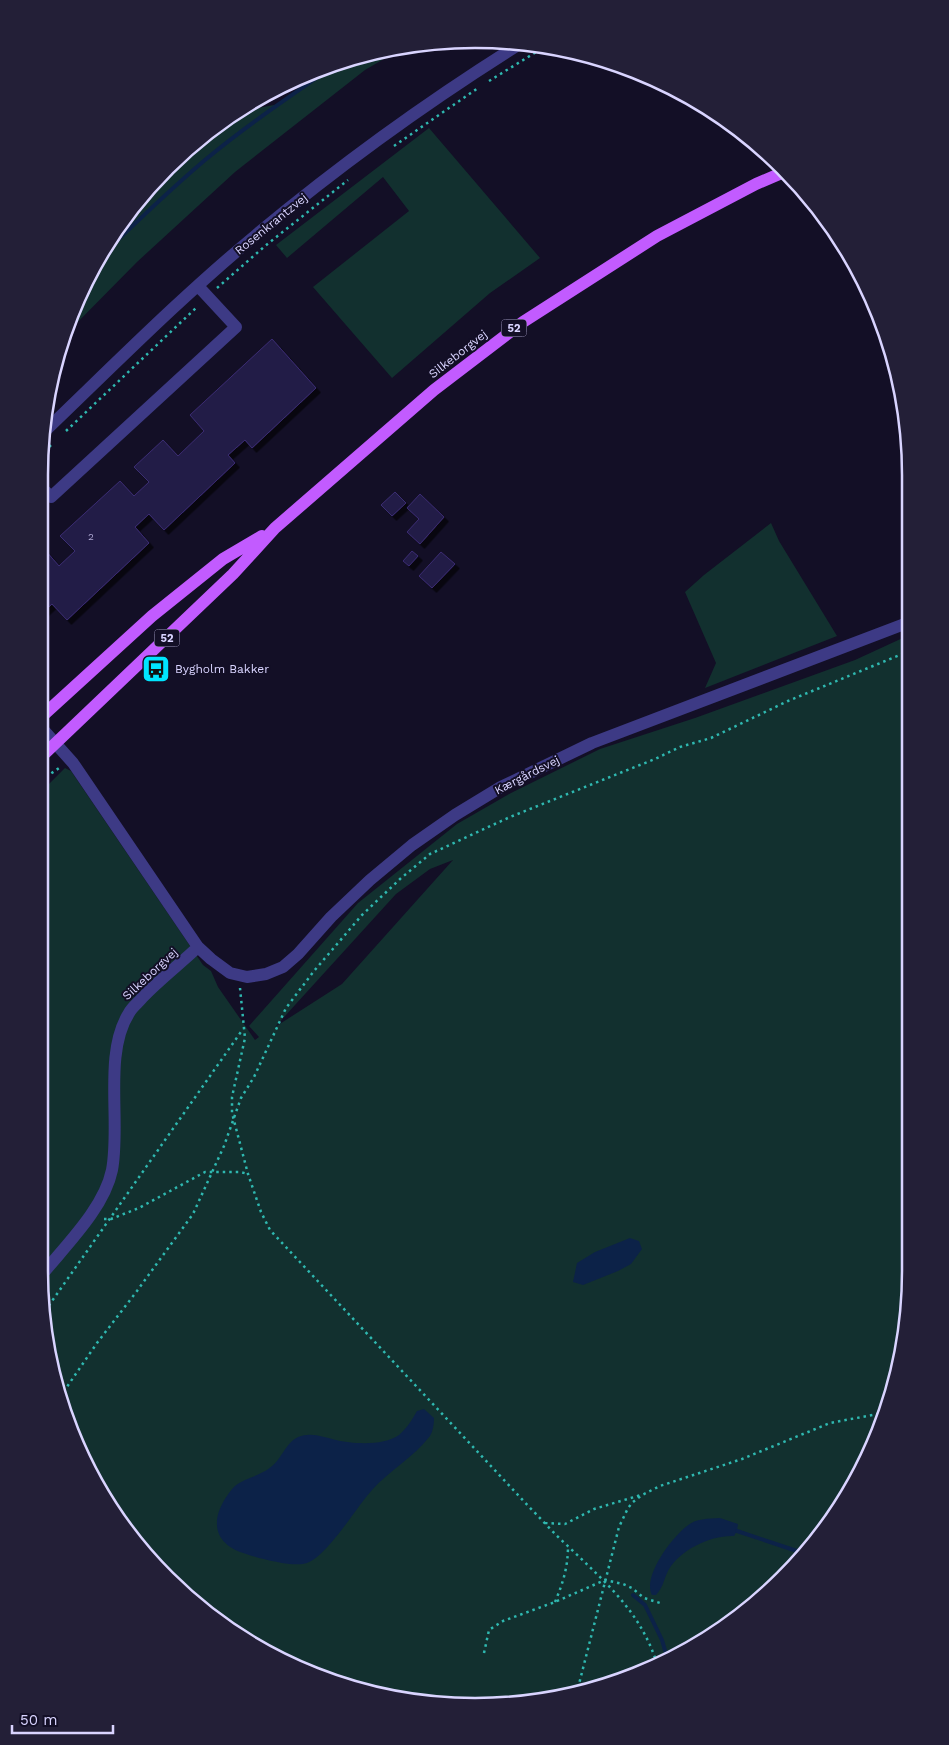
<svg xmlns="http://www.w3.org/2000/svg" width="949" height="1745" font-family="'Work Sans',sans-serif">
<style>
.green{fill:#12302f;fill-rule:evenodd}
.water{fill:#0c2248}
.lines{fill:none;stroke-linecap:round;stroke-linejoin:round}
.stream{stroke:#0c2248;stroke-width:4}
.building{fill:#241b47;stroke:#3b2d73;filter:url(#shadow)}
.path{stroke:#2fb8b0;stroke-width:2.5;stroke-dasharray:2.5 4;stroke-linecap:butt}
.minor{stroke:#3d3a85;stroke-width:12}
.major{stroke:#c25bff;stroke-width:12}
.labels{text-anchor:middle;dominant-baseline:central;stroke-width:4;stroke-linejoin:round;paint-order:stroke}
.number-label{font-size:10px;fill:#aca6d1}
.shield{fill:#130f26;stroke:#9e99be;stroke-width:1}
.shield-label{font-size:11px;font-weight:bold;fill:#d9d4ff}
.street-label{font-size:12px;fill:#d9d4ff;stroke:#130f26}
.poi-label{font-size:12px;fill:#d9d4ff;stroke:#130f26;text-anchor:start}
.rim{fill:none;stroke:#d9d4ff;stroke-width:2.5}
</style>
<defs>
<filter id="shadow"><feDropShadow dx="4.5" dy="4.5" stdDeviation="0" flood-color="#0009"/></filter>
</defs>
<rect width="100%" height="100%" fill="#130f26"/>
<path class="green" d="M406,46L365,70L235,172L137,262L64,336L97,257L147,187L209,129L236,112L279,104L331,65L361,54Z
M429,128L540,258L490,293L392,378L313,287L409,211L383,177L287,258L276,245Z
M771,523L779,541L837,636L705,688L716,663L685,592L704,575Z
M907,636L909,1299L895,1384L852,1488L762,1598L642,1673L503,1705L362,1691L233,1633L129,1536L62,1411L39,1270V783L43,780L48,785L65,768L71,771L203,965L211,971L218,987L255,1040L259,1037L249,1026L358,903L457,824L511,793L600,749L695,718L855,660ZM453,860L342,984L275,1027L396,894L430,869Z"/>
<path class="water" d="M630,1238L639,1241L642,1249L631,1264L618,1271L583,1285L573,1282L577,1263L595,1252Z
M424,1409L434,1418C434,1424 433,1431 430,1436C414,1457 389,1471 372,1490C355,1509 328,1555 307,1563C293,1568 254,1557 240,1552C227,1547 216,1537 217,1522C217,1510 227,1494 235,1486C247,1476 265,1476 277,1461C286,1450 290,1436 307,1435C316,1434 327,1438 336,1440C353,1444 384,1446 399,1435C407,1428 412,1420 417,1411Z
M720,1518L738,1524L737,1531L734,1536C711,1535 679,1550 668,1571C663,1581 664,1586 656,1595H652C642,1577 672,1537 687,1526C696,1518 708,1519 720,1518Z"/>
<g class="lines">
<path class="stream" d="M93,268L95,262C131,227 167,192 205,160C248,124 295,93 341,61
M737,1531L800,1552
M633,1595L645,1605L662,1640L667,1657"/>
</g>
<path class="building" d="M272,339L316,388L252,448L245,440L228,455L235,463L164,530L149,514L135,527L149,543L67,620L52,604L39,616L40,555L45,550L59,566L75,551L60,536L120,481L134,496L149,482L134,467L163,440L178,456L204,431L190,415Z
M395,492L406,503L392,516L381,505Z
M420,494L444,517L420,544L407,532L419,519L407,508Z
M412,551L418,556L409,566L403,561Z
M441,552L455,564L432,588L419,576Z"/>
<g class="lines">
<path class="path" d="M489,81L546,46
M394,146L478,88
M217,288L265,246L348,180
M66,431L198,306
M40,456L53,443
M39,691L46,698
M46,777L59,768
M240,988L245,1038L232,1097V1113L248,1174L261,1212L270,1230L533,1511C545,1523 556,1536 569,1547C606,1583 641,1612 657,1664
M104,1219H111L139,1208L205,1172H240L248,1174
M45,1311L243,1029
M60,1397L97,1343L137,1291L193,1214L224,1146L241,1098L254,1077L286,1008L314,971L362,915L400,879L430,854L510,817L655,759L680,747L711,738L788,701L907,652
M545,1523L565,1524L594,1509L641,1495
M555,1602C563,1583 568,1567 568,1546
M484,1653L489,1630L503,1621L555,1602L605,1580L623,1584L632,1588L644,1598L660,1603
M578,1688L619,1527L628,1508L633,1502L642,1495L660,1486L742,1459L830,1423L883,1413"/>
<path class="minor" d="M42,434C112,367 181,297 256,235C340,165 430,100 523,42
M40,486L51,497L236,327L198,286
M39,725L73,763L198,947L211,959L230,973L247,977L266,974L283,967L298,954L331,917L370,880L412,845L455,815L501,787L592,743L907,623
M40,1277C64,1247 104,1209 112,1170C121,1122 103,1054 129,1013C132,1007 138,1003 142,998C159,980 180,964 198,947"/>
<path class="major" d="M39,719L152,616L223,559L262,536
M39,759L233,574L275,528L434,390L523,322L657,236L756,184L784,172"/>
</g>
<defs>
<g id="bus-square" transform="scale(1.4375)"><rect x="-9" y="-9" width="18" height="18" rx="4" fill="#00e5ff" stroke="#130f26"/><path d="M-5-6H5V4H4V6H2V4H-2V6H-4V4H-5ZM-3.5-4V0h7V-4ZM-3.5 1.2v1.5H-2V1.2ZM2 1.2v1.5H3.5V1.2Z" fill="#111"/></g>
</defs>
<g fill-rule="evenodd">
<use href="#bus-square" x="156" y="669"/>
</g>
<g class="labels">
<g class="number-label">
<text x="91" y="536">2</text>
</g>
<g class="shield">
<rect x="501.5" y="319.5" width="25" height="17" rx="4"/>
<rect x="154.5" y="629.5" width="25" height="17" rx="4"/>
</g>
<g class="shield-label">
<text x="514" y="328">52</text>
<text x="167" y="638">52</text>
</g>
<g class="street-label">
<text transform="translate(271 224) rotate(-39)">Rosenkrantzvej</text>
<text transform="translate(458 354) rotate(-38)">Silkeborgvej</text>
<text transform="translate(527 775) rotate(-27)">Kærgårdsvej</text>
<text transform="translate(150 974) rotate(-43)">Silkeborgvej</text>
</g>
<g class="poi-label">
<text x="175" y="669">Bygholm Bakker</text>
</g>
</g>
<path d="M0 0H949V1745H0ZM475 48H475A427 427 0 0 1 902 475V1271A427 427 0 0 1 475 1698H475A427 427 0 0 1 48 1271V475A427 427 0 0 1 475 48Z" fill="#231f37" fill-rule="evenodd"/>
<path class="rim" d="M475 48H475A427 427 0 0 1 902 475V1271A427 427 0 0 1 475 1698H475A427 427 0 0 1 48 1271V475A427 427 0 0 1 475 48Z"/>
<path d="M12 1725v8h101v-8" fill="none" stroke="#d9d4ff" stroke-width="2.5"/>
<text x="20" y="1725" font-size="15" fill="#d9d4ff" stroke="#130f26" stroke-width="4" paint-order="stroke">50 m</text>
</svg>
